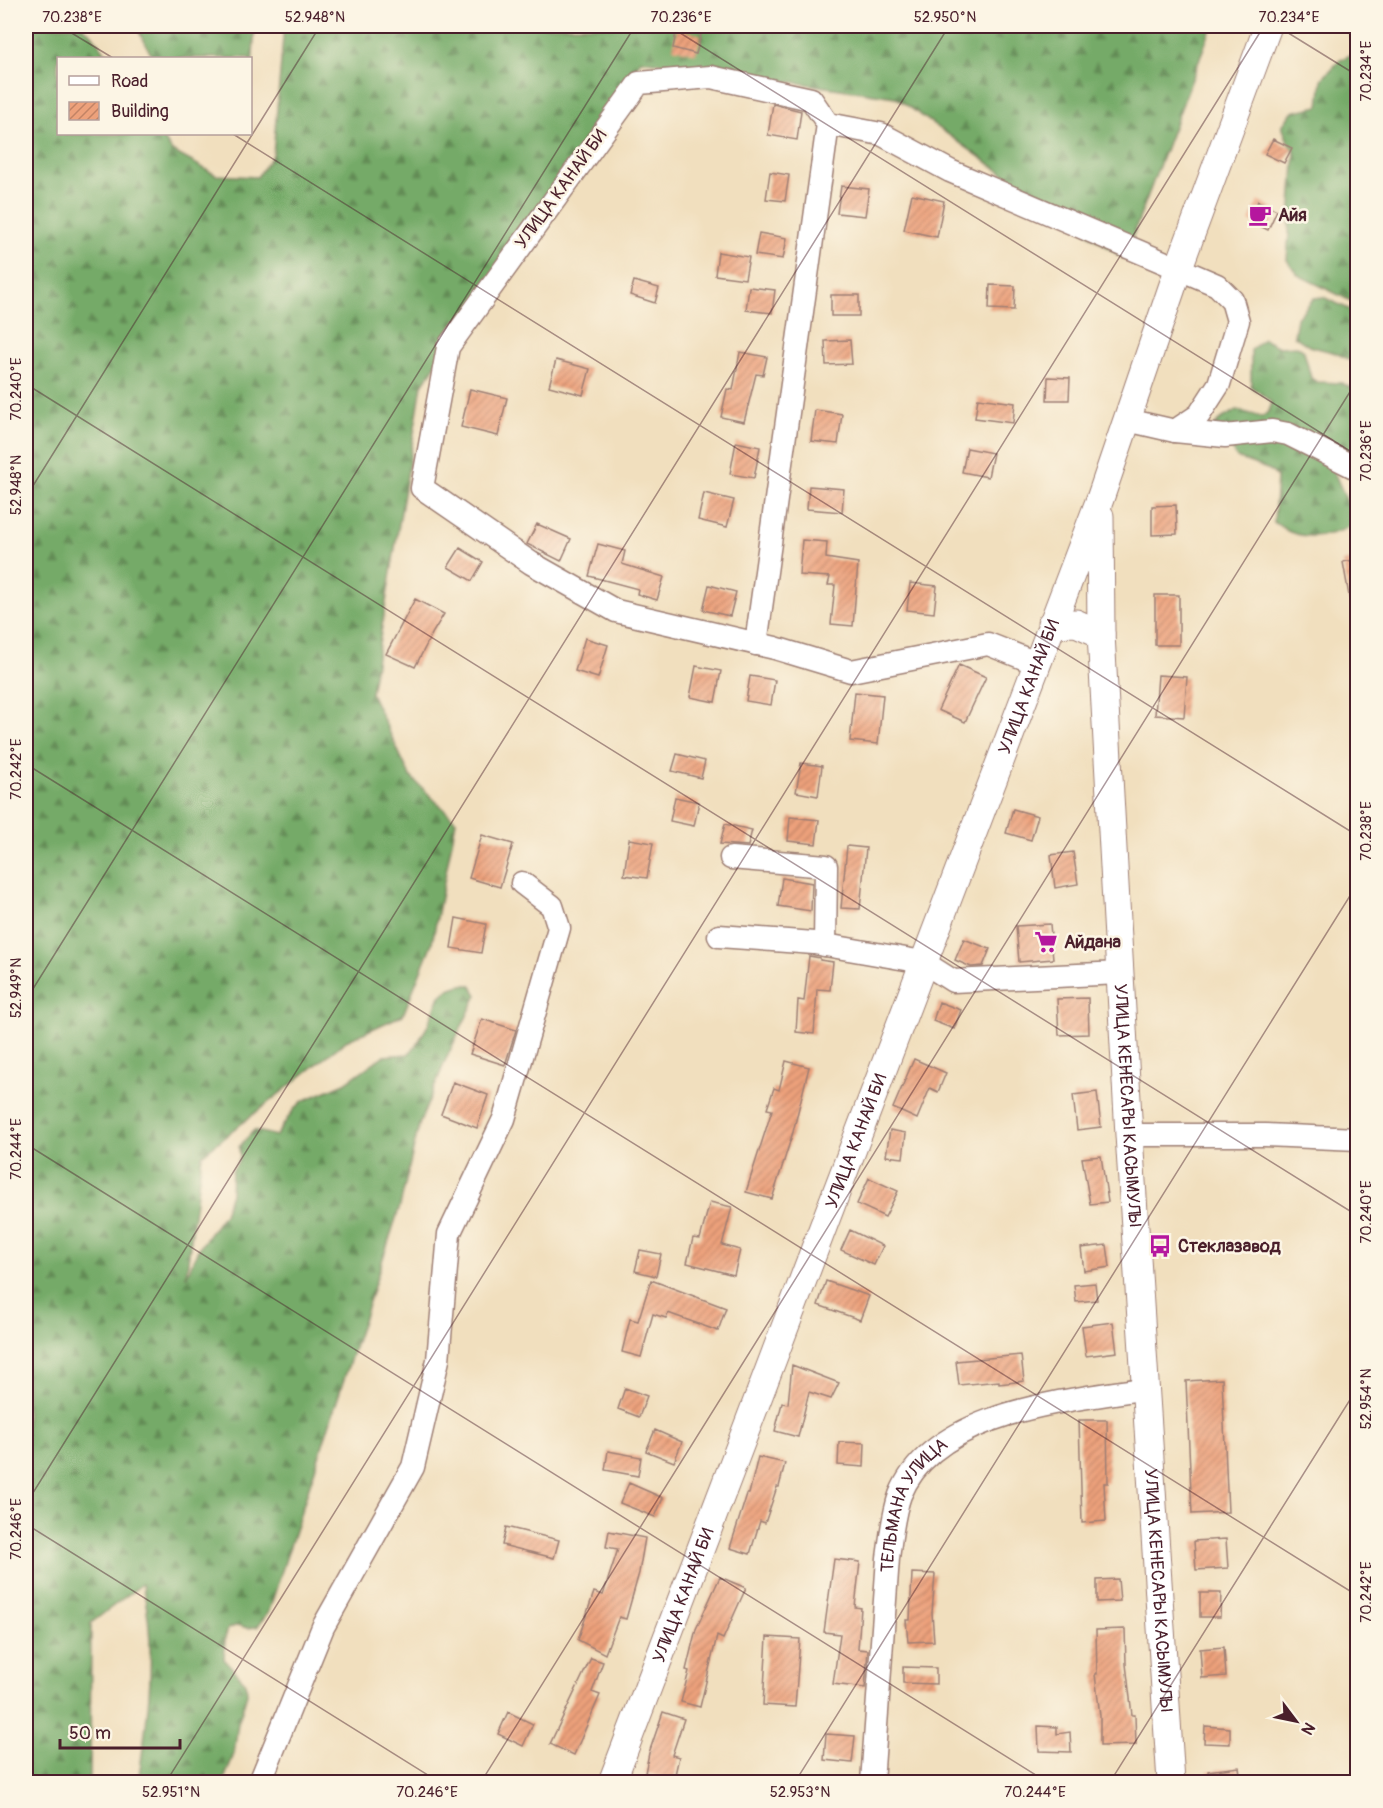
<svg xmlns="http://www.w3.org/2000/svg" width="1383" height="1808" font-family="Pangolin,sans-serif">
<style>
.forest{fill:url(#forest-firs);stroke:#606449;stroke-width:1.5}
.building{fill:url(#building-hatch)}
.lines{fill:none;stroke-linecap:round;stroke-linejoin:round}
.minor-casing{stroke:#9e7f74;stroke-width:25}
.major-casing{stroke:#9e7f74;stroke-width:29}
.minor{stroke:#fff;stroke-width:22}
.major{stroke:#fff;stroke-width:27}
.ticks{fill:none;stroke:#4a1f2b;stroke-width:1.5;stroke-opacity:0.45}
.labels{text-anchor:middle;dominant-baseline:central;stroke-width:5;stroke-linejoin:round;paint-order:stroke}
.street-label{font-size:18px;fill:#4a1f2b;stroke:#fcf5e5}
.poi-label{font-size:18px;font-weight:bold;fill:#4a1f2b;stroke:#fcf5e5;text-anchor:start}
.neatline{fill:none;stroke:#4a1f2b;stroke-width:2}
.ticks-label{font-size:15px;text-anchor:middle;fill:#4a1f2b}
</style>
<defs>
<pattern id="forest-firs" width="22" height="20" patternUnits="userSpaceOnUse" patternTransform="scale(1.5)"><rect width="22" height="20" fill="#75aa67"/><path d="M5 1l3.5 6h-7zM16 11l3.5 6h-7z" fill="#628a55"/></pattern>
<pattern id="building-hatch" width="6" height="6" patternUnits="userSpaceOnUse" patternTransform="scale(1.5)"><rect width="6" height="6" fill="#eda17b"/><path d="M-1 1l2-2M0 6l6-6M5 7l2-2" fill="none" stroke="#c28365"/></pattern>
</defs>
<rect width="100%" height="100%" fill="#fcf5e5"/>
<filter id="ink" filterUnits="userSpaceOnUse"><feTurbulence type="fractalNoise" baseFrequency=".0167" numOctaves="2"/><feDisplacementMap in="SourceGraphic" scale="12" xChannelSelector="R" yChannelSelector="G"/><feConvolveMatrix kernelMatrix="1 2 1 2 8 2 1 2 1" color-interpolation-filters="sRGB"/></filter>
<filter id="wash" filterUnits="userSpaceOnUse"><feTurbulence type="fractalNoise" baseFrequency=".008" numOctaves="4" result="noise"/><feDisplacementMap in="SourceGraphic" scale="24" xChannelSelector="R" yChannelSelector="G"/><feGaussianBlur stdDeviation="1.35" result="paint"/><feColorMatrix in="noise" values="0 0 0 0 0 0 0 0 0 0 0 0 0 0 0 0 0 1.4 0 .05"/><feComposite in="paint" operator="in"/></filter>
<g filter="url(#wash)">
<rect width="100%" height="100%" fill="#f1dfbe"/>
<path class="forest" d="M26,26H81L92,34L109,58H58V134H160L172,151L216,175L257,177L273,155L284,26H1212L1124,259L895,97L641,60L422,385L371,693L410,776L456,821L432,943L403,1015L346,1041L202,1155L186,1277L198,1250L224,1214L231,1193L232,1171L240,1158L239,1147L254,1130L276,1136L294,1109L303,1101L345,1083L383,1056L408,1054L416,1046L427,1027L440,996L449,989L460,985H471L477,995L446,1059L419,1125L400,1206L269,1611L257,1627L247,1628L237,1625L228,1629L225,1638L224,1659L246,1683L247,1694L238,1723L234,1754L223,1782H138C148,1718 158,1648 142,1584L91,1623L90,1782H26Z
M136,26H255L251,83L250,58H153Z
M1347,26H1358L1357,304L1298,275L1287,260L1295,151L1289,144L1282,126L1292,112L1319,106L1322,79L1340,60L1355,53Z
M1323,297L1355,312L1357,306V364L1336,353L1309,346L1294,336L1297,318L1314,298Z
M1263,339L1279,347L1297,346L1304,351L1311,378L1317,382L1342,383L1356,391L1357,389V458H1346L1334,472L1356,522C1341,535 1309,540 1290,532C1285,530 1279,525 1274,522L1277,477L1270,470L1237,458L1232,449L1250,435L1205,440L1219,420L1237,410L1262,417L1269,411L1272,403L1251,386V350Z"/>
<g id="blocks">
<path class="building" d="M677,28L701,35L696,54L673,48Z
M773,104L801,111L797,140L768,135Z
M1273,139L1292,148L1284,163L1265,154Z
M770,172L789,175L785,201L766,199Z
M841,186L869,189L865,216L837,213Z
M912,194L944,201L937,237L904,230Z
M1258,201L1277,210L1268,230L1249,221Z
M759,233L787,238L783,259L755,255Z
M718,252L749,257L745,279L715,275Z
M634,281L659,288L655,303L630,295Z
M990,285L1015,286L1014,310L989,309Z
M749,287L775,290L772,313L746,310Z
M831,295H859V316H831Z
M850,340L852,364L826,365L825,341Z
M740,352L767,357L763,375L756,374L744,422L721,417L727,389L733,390Z
M556,360L590,369L583,395L549,386Z
M1048,377L1070,378L1069,400H1047Z
M470,389L507,398L498,436L461,427Z
M978,398L1015,403L1013,423L975,418Z
M815,410L842,414L838,444L811,441Z
M736,442L760,447L754,478L730,474Z
M967,448L993,453L988,477L962,472Z
M809,486L844,489L842,512L807,509Z
M704,493L734,500L727,527L698,520Z
M1176,505L1177,534L1152,535V506Z
M537,524L571,539L561,561L527,544Z
M802,540L827,542L826,558L858,563L853,626L831,624L835,585H828L830,577L799,575Z
M598,544L625,551L622,564L664,577L657,600L637,594L638,589L589,576Z
M460,548L483,562L472,581L448,567Z
M1358,559V606L1351,607L1343,562Z
M910,583L937,586L934,613L907,610Z
M709,585L736,592L730,616L703,610Z
M1155,595H1179V645H1155Z
M415,599L444,614L433,632L415,667L386,654Z
M585,638L608,645L598,678L575,671Z
M959,665L986,677L965,722L938,710Z
M696,666L721,671L715,702L690,697Z
M1158,675L1187,677L1184,717L1155,715Z
M750,676L775,680L771,705L746,701Z
M855,692L883,695L878,744L850,741Z
M677,754L705,761L701,778L672,771Z
M801,763L822,766L818,796L796,792Z
M675,797L699,802L694,826L670,821Z
M1013,809L1038,816L1031,840L1006,833Z
M790,817L819,820L816,844L788,841Z
M725,824L752,830L748,846L720,844Z
M482,835L513,844L500,887L469,878Z
M629,839L653,843L647,878L624,875Z
M847,846L866,848L860,909L841,908Z
M1073,852L1078,884L1055,888L1051,855Z
M782,878L812,883L811,911L778,906Z
M456,918L486,924L481,953L451,948Z
M1050,924L1053,959L1019,962L1016,926Z
M964,939L990,949L983,966L971,967L955,960Z
M809,956L820,958V960L833,962L830,990L817,989L814,1034L796,1032L798,1000L804,1001Z
M1088,998L1089,1034L1059,1035L1057,999Z
M939,1002L961,1010L954,1029L933,1021Z
M482,1019L516,1030L505,1065L470,1054Z
M914,1059L946,1073L938,1092L930,1088L917,1119L893,1108Z
M786,1061L809,1067L793,1132L772,1199L746,1192L772,1110L767,1109L774,1088L779,1090Z
M453,1082L488,1095L477,1128L441,1114Z
M1097,1092L1101,1127L1077,1130L1073,1095Z
M890,1130L906,1133L903,1158L886,1156Z
M1101,1156L1108,1202L1090,1204L1082,1158Z
M869,1178L898,1191L885,1217L857,1204Z
M710,1202L732,1207L722,1245L740,1250L734,1275L687,1263L693,1238L700,1239Z
M850,1230L883,1246L874,1265L841,1250Z
M1107,1245L1110,1267L1084,1271L1081,1248Z
M640,1250L661,1254L656,1276L635,1271Z
M651,1280L726,1308L718,1331L668,1313L666,1318L653,1314L641,1357L622,1352L630,1319L638,1321Z
M826,1281L869,1296L860,1320L818,1305Z
M1095,1283L1097,1300L1076,1302L1074,1285Z
M1113,1322L1117,1352L1086,1356L1082,1326Z
M1021,1355L1024,1381L999,1384V1381L959,1385L956,1361Z
M792,1365L839,1383L831,1399L809,1392L798,1437L775,1431L782,1403L788,1404Z
M1222,1379L1228,1512L1192,1514L1186,1381Z
M625,1388L647,1396L639,1417L618,1409Z
M1079,1420H1107L1108,1483H1104L1106,1521L1082,1523Z
M655,1430L682,1442L674,1462L646,1451Z
M839,1442L865,1443L864,1467L838,1465Z
M608,1451L641,1457L638,1476L605,1470Z
M758,1457L785,1463L779,1487H777L765,1523L760,1521L750,1554L730,1548L747,1494H749Z
M629,1483L663,1498L655,1517L620,1503Z
M506,1527L559,1540L554,1558L502,1545Z
M609,1531L645,1538L639,1573L626,1619L619,1617L605,1654L578,1640L594,1592L603,1595L618,1549L606,1547Z
M1226,1539L1228,1568L1196,1570L1194,1541Z
M834,1559L860,1562L855,1607L861,1608L858,1649L868,1650L865,1688L833,1684L840,1634L824,1632Z
M912,1573L935,1574L932,1613L934,1641L908,1642L906,1620H910Z
M720,1577L746,1588L723,1639L717,1636L700,1707L681,1702L689,1671L686,1670L696,1629Z
M1118,1579L1120,1601L1097,1602V1580Z
M1200,1593H1221L1220,1617H1200Z
M1125,1629L1126,1664L1132,1715H1135L1136,1745L1100,1746V1716L1095,1674H1097L1096,1630Z
M767,1637L800,1639L795,1707L763,1705Z
M1224,1647L1226,1676L1202,1678L1200,1649Z
M591,1658L603,1662L592,1692L600,1695L574,1755L550,1744Z
M903,1667L936,1668V1684L903,1683Z
M508,1712L533,1724L523,1746L498,1734Z
M663,1712L684,1719L672,1755L679,1757L674,1779L645,1773L649,1753Z
M1038,1726L1057,1727V1734L1070,1732L1071,1752L1039,1751Z
M1205,1726L1230,1728V1744L1204,1743Z
M826,1734L855,1736L852,1763L824,1760Z
M1239,1767L1241,1782H1209L1208,1771Z"/>
</g>
</g>
<g filter="url(#ink)">
<use href="#blocks" fill-opacity="0" stroke="#9e7f74" stroke-width="1.5"/>
<g class="lines">
<g class="minor-casing">
<g id="minor">
<path d="M828,124L811,99L711,77L639,83L448,347L422,488L531,563L616,611L775,648L851,671L988,644L1036,663"/>
<path d="M1127,420L1175,431L1225,436L1272,431L1288,434L1358,469"/>
<path d="M756,644L828,124L881,134L950,171L1217,285L1232,300L1238,321L1219,384L1199,415L1175,431"/>
<path d="M731,858L826,866L825,945"/>
<path d="M719,936L814,943L923,962L953,981L1120,973"/>
<path d="M1129,1135H1265L1358,1139"/>
<path d="M260,1782L323,1627L413,1467L438,1360L449,1234L504,1119L559,928L552,906L522,883"/>
<path id="s1" d="M872,1782L888,1558C891,1537 893,1514 900,1495C934,1410 1069,1401 1147,1388"/>
</g>
</g>
<g class="major-casing">
<g id="major">
<path id="s2" d="M1100,516L1101,634L1129,1135L1171,1782"/>
<path d="M1051,624L1076,623L1101,634"/>
<path id="s3" d="M612,1782L1100,499L1179,267L1268,26"/>
</g>
</g>
<use href="#minor" class="minor"/>
<use href="#major" class="major"/>
</g>
</g>
<path class="ticks" d="M60,26L113,58M669,26L1358,456M1277,26L1358,76M233,134L1358,836M26,384L1358,1216M26,497L320,26M26,764L1358,1596M26,1000L635,26M26,1144L1047,1782M26,1504L949,26M26,1524L439,1782M166,1782L1264,26M481,1782L1358,379M795,1782L1358,883M1110,1782L1358,1387"/>
<defs>
<g id="cafe-bare" transform="scale(1.8)"><path d="M-5.5-4.5H6V0H3Q3 3.5 0 3.5H-2.5Q-5.5 3.5-5.5 0ZM3-3.2v2h1.7v-2ZM-6 4.5H4V6H-6Z" fill="#b5179e" stroke="#fcf5e5" stroke-width="2.5" paint-order="stroke"/></g>
<g id="supermarket-bare" transform="scale(1.8)"><path d="M-6-5.5h2.5l.6 2H6L4.5 2H-2.5L-4.4-4H-6ZM-1.5 3.2a1.3 1.3 0 1 0 .1 0ZM3 3.2a1.3 1.3 0 1 0 .1 0Z" fill="#b5179e" stroke="#fcf5e5" stroke-width="2.5" paint-order="stroke"/></g>
<g id="bus-bare" transform="scale(1.8)"><path d="M-5-6H5V4H4V6H2V4H-2V6H-4V4H-5ZM-3.5-4V0h7V-4ZM-3.5 1.2v1.5H-2V1.2ZM2 1.2v1.5H3.5V1.2Z" fill="#b5179e" stroke="#fcf5e5" stroke-width="2.5" paint-order="stroke"/></g>
</defs>
<g fill-rule="evenodd">
<use href="#cafe-bare" x="1260" y="215"/>
<use href="#supermarket-bare" x="1046" y="942"/>
<use href="#bus-bare" x="1160" y="1246"/>
</g>
<g class="labels">
<g class="street-label">
<text transform="translate(561 189) rotate(-54)">УЛИЦА КАНАЙ БИ</text>
<text stroke="none"><textPath href="#s3" startOffset="1172">УЛИЦА КАНАЙ БИ</textPath></text>
<text stroke="none"><textPath href="#s2" startOffset="590">УЛИЦА КЕНЕСАРЫ КАСЫМУЛЫ</textPath></text>
<text stroke="none"><textPath href="#s3" startOffset="686">УЛИЦА КАНАЙ БИ</textPath></text>
<text stroke="none"><textPath href="#s1" startOffset="285">ТЕЛЬМАНА УЛИЦА</textPath></text>
<text stroke="none"><textPath href="#s2" startOffset="1076">УЛИЦА КЕНЕСАРЫ КАСЫМУЛЫ</textPath></text>
<text stroke="none"><textPath href="#s3" startOffset="200">УЛИЦА КАНАЙ БИ</textPath></text>
</g>
<g class="poi-label">
<text x="1278" y="215">Айя</text>
<text x="1064" y="942">Айдана</text>
<text x="1178" y="1246">Стеклазавод</text>
</g>
</g>
<rect width="1383" height="1808" fill="none" stroke="#fcf5e5" stroke-width="66"/>
<rect x="57" y="57" width="195" height="78" fill="#fcf5e5" stroke="#b59f9b" stroke-width="1.5"/>
<rect x="69" y="76" width="30" height="9" fill="#ffffff" stroke="#b59f9b" stroke-width="1.5"/>
<text x="111" y="87" font-size="18" fill="#4a1f2b">Road</text>
<rect x="69" y="102" width="30" height="18" fill="url(#building-hatch)" stroke="#b59f9b" stroke-width="1.5"/>
<text x="111" y="117" font-size="18" fill="#4a1f2b">Building</text>
<g transform="translate(1296 1721) rotate(122)" stroke="#fcf5e5" stroke-width="4.5" paint-order="stroke">
<path d="M0-4.5L10 22L0 15L-10 22Z" fill="#4a1f2b"/>
<text y="-9" font-size="16" font-weight="bold" text-anchor="middle" fill="#4a1f2b">N</text>
</g>
<path d="M60 1739v9h120v-9" fill="none" stroke="#4a1f2b" stroke-width="3"/>
<text x="69" y="1739" font-size="18" fill="#4a1f2b" stroke="#fcf5e5" stroke-width="4.5" paint-order="stroke">50 m</text>
<rect x="33" y="33" width="1317" height="1742" class="neatline"/>
<g class="ticks-label">
<text x="72" y="22">70.238°E</text>
<text x="315" y="22">52.948°N</text>
<text x="681" y="22">70.236°E</text>
<text x="945" y="22">52.950°N</text>
<text x="1289" y="22">70.234°E</text>
<text transform="translate(1366 71) rotate(-90)" y="5">70.234°E</text>
<text transform="translate(16 389) rotate(-90)" y="5">70.240°E</text>
<text transform="translate(1366 451) rotate(-90)" y="5">70.236°E</text>
<text transform="translate(16 485) rotate(-90)" y="5">52.948°N</text>
<text transform="translate(16 769) rotate(-90)" y="5">70.242°E</text>
<text transform="translate(1366 831) rotate(-90)" y="5">70.238°E</text>
<text transform="translate(16 988) rotate(-90)" y="5">52.949°N</text>
<text transform="translate(16 1149) rotate(-90)" y="5">70.244°E</text>
<text transform="translate(1366 1212) rotate(-90)" y="5">70.240°E</text>
<text transform="translate(1366 1399) rotate(-90)" y="5">52.954°N</text>
<text transform="translate(16 1529) rotate(-90)" y="5">70.246°E</text>
<text transform="translate(1366 1592) rotate(-90)" y="5">70.242°E</text>
<text x="171" y="1797">52.951°N</text>
<text x="427" y="1797">70.246°E</text>
<text x="800" y="1797">52.953°N</text>
<text x="1035" y="1797">70.244°E</text>
</g>
</svg>
